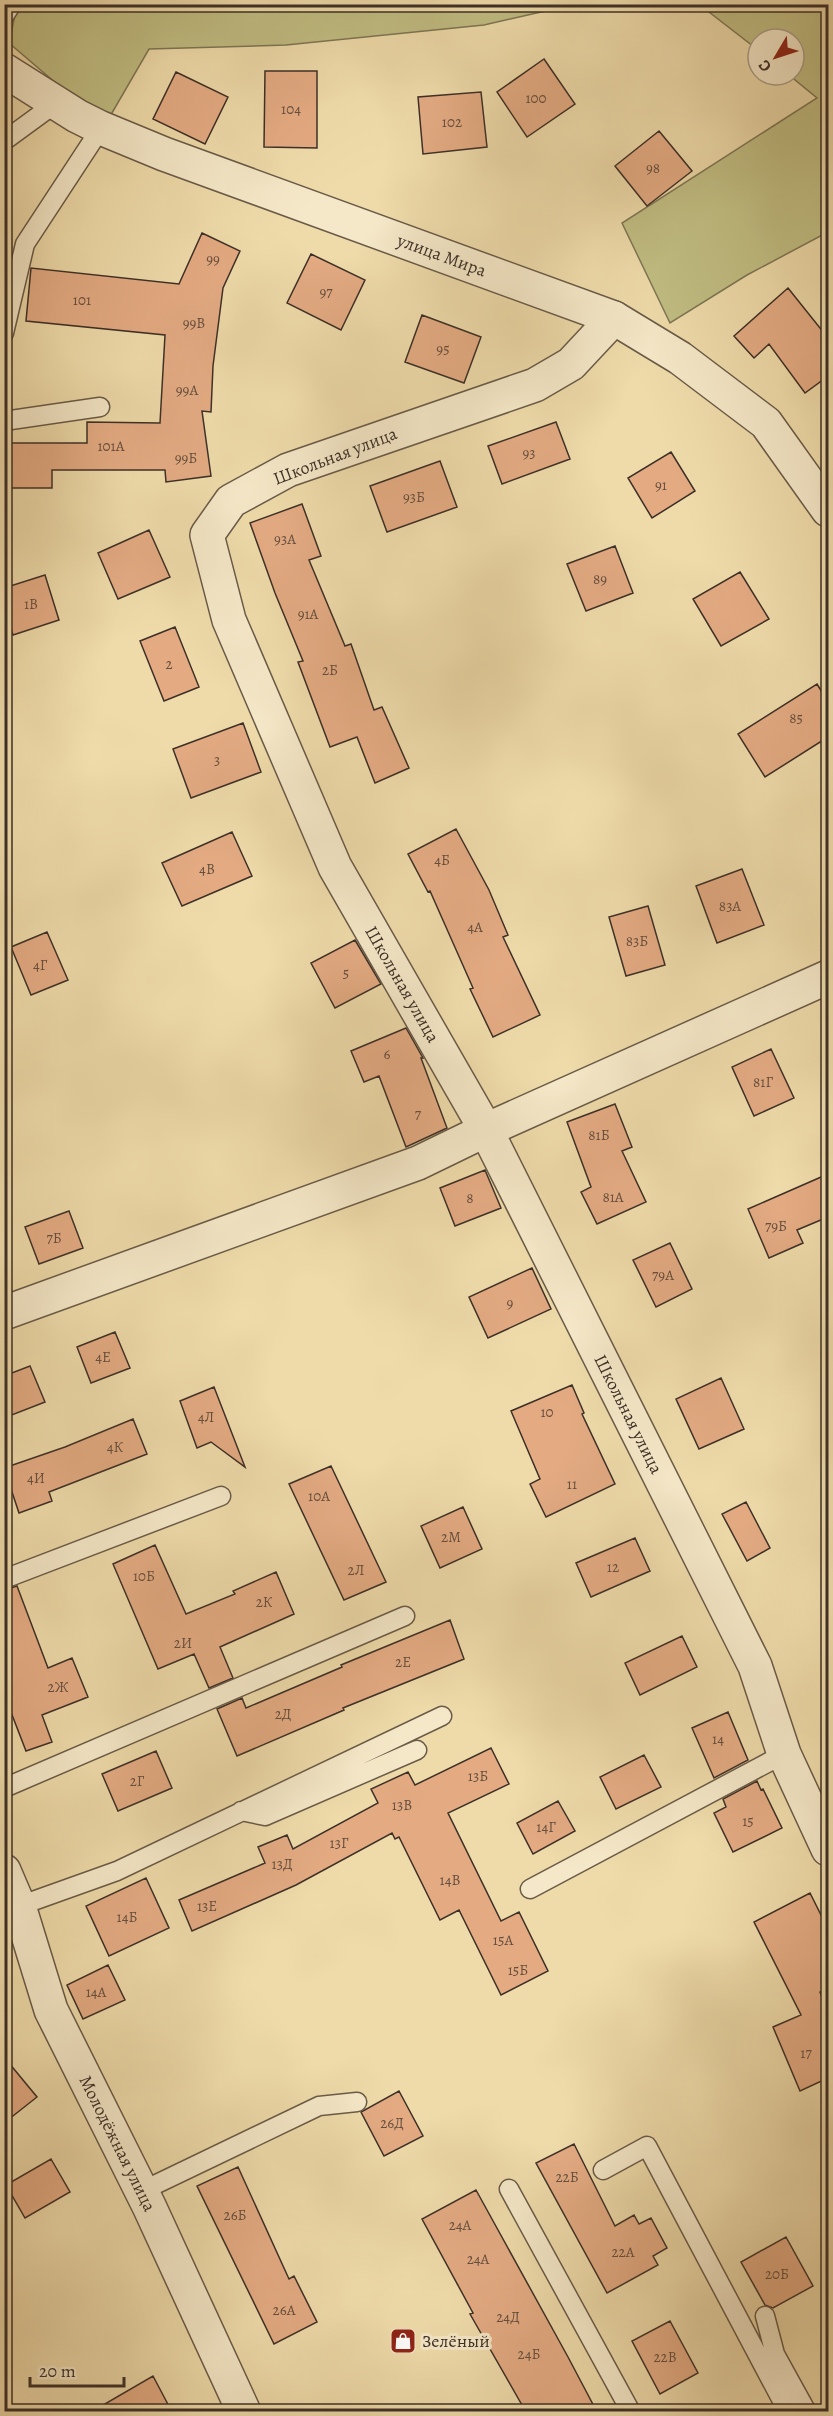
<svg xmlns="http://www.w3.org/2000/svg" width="833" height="2416" font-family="Alegreya,serif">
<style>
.green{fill:#c1be83;stroke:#7e7756;stroke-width:1.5}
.building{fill:#e4ab83;stroke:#3c3028;stroke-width:1.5}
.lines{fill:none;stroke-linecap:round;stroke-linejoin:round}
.service-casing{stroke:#695b48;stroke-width:21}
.minor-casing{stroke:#695b48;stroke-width:36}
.service{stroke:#f5e8c8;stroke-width:18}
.minor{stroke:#f5e8c8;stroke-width:33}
.labels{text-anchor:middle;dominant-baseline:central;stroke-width:6;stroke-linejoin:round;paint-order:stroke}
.number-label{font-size:15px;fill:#664f3f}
.street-label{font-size:18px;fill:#3c3028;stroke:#f5e8c8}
.poi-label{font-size:18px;fill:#3c3028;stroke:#f5e8c8;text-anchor:start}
</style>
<rect width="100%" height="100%" fill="#efdbaa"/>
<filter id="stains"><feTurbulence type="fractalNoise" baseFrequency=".00333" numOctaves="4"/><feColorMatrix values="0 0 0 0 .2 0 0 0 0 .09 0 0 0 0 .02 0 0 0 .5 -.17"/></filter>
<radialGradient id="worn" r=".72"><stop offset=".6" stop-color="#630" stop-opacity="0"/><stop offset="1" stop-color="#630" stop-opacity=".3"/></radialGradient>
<path class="green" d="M17,5H572L484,25L286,45L149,49L105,125L9,43Z
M700,5H828V232L747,275L670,323L622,223L817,98L789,75H794V39H758V50Z"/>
<path class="building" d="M544,59L575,104L527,137L497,92Z
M265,71H317V148L264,147Z
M176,72L228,97L205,144L153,119Z
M481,92L487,147L423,154L418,97Z
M659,131L692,171L647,206L615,166Z
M202,233L240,251L223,288L213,366L211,412L202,411L211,476L166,482L165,470H52V488H4V443H87V422L160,423L165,335L26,321L31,268L179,284Z
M311,254L365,280L341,330L287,303Z
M788,288L828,338V376L805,393L769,344L754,358L734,336Z
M422,315L481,337L464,383L405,362Z
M556,422L570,459L502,484L488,446Z
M671,452L695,491L652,518L628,478Z
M440,461L457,507L387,532L370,486Z
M302,504L321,556L309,560L345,646L351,644L374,710L382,707L409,768L375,783L357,737L330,747L298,662L303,661L275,593L250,523Z
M149,530L170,577L118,599L98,553Z
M615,546L633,593L586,611L567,564Z
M740,572L769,619L721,646L693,599Z
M45,575L59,620L13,635L4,607V588Z
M175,627L199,687L164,701L140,641Z
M817,684L828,702V737L765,777L738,734Z
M243,723L261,772L191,798L173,749Z
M456,829L489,890L508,935L503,937L540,1015L493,1037L470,989L473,988L430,891L428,892L408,854Z
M232,832L252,876L182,906L162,863Z
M742,869L764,925L717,943L696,886Z
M648,906L665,965L626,976L609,917Z
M47,932L68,980L31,995L11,947Z
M355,940L381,984L335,1008L311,963Z
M406,1028L423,1058H421L447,1128L406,1147L379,1076L364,1082L351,1051Z
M771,1049L794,1098L754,1116L732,1067Z
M615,1104L632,1147L622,1151L646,1202L597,1224L581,1192L591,1187L567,1122Z
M485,1170L501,1208L455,1226L440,1188Z
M828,1174V1217L797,1230L803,1243L769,1258L748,1209Z
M69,1211L83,1248L39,1264L25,1227Z
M670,1243L692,1289L656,1307L633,1260Z
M532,1268L551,1309L488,1338L469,1297Z
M115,1332L130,1368L91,1383L77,1347Z
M30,1366L45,1402L4,1418V1376Z
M721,1378L744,1429L699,1449L676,1399Z
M572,1385L584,1413L582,1414L615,1484L546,1517L530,1484L540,1479L511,1411Z
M214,1387L245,1467L211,1442L197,1448L180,1401Z
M133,1419L147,1454L49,1492L52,1501L19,1513L4,1468L65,1447Z
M331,1466L386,1582L344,1600L289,1484Z
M746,1502L770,1548L747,1561L722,1514Z
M463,1507L482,1549L440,1568L421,1526Z
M635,1538L650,1571L591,1597L576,1563Z
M155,1545L186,1614L235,1594L233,1591L276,1572L294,1614L220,1647L233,1678L209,1688L194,1654L158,1669L113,1564Z
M17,1586L48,1668L72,1658L88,1697L42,1715L52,1742L26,1751L4,1694V1590Z
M450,1620L464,1659L343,1708L344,1710L237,1756L217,1709L242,1698L246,1708L342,1667L341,1665Z
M682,1636L697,1667L640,1695L625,1663Z
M728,1712L748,1760L714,1778L692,1728Z
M491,1748L509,1784L448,1813L501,1921L519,1912L548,1971L501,1995L459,1910L440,1920L399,1837L395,1839L392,1833L296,1885L192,1931L179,1900L265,1863L258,1847L287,1835L293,1849L378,1803L371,1789L408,1772L415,1785Z
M156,1751L172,1788L118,1811L102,1774Z
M644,1755L661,1787L616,1809L600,1777Z
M757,1781L761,1790L763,1789L782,1828L733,1852L714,1813L726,1807L723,1799Z
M558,1801L575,1831L533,1854L517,1823Z
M146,1878L169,1928L109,1956L86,1906Z
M810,1893L828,1929V1988L820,1992L825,2004L828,2003V2078L800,2091L773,2027L801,2015L754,1922Z
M108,1965L125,2000L83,2019L67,1985Z
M4,2057L37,2097L4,2123Z
M399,2091L423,2136L384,2156L361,2112Z
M574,2144L615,2226L634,2215L639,2224L651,2218L667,2248L653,2256L658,2265L607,2293L536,2163Z
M51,2159L70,2192L25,2218L6,2185Z
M238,2167L289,2279L294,2276L317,2322L274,2344L197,2186Z
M476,2190L568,2357L597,2412H526L470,2314L473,2313L422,2219Z
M786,2237L813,2286L773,2308L765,2305L741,2262Z
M670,2321L698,2373L660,2394L632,2341Z
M153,2376L172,2412H91Z"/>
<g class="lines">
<g class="service-casing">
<path id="service" d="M4,16L12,4
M4,141L56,103
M4,333L25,244L101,128
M4,421L100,407
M4,1579L221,1496
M4,1788L405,1616
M241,1811L265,1816L417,1750
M530,1889L784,1754
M19,1906L117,1871L442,1716
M603,2170L647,2146L788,2412
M509,2189L631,2412
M142,2191L319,2106L357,2102
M765,2316L775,2354L807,2412"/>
</g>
<g class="minor-casing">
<g id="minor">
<path id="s1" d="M4,70L77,116L101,128L164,154L614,318L680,358L766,423L828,510"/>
<path id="s2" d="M614,318L571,364L535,385L288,470L231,501L207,535L229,620L335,867L486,1130L755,1666L784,1754L828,1849"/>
<path d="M4,1313L418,1163L486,1130L828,977"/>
<path id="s3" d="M4,1871L19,1906L51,2010L149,2206L244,2412"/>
</g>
</g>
<use href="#service" class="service"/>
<use href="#minor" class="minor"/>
</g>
<defs>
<g id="shop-square" transform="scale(1.35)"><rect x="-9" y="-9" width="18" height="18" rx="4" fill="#8f2418" stroke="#f5e8c8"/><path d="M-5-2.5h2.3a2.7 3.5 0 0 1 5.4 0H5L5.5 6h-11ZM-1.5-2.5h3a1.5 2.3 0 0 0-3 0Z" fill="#fff"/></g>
</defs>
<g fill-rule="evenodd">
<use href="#shop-square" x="403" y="2341"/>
</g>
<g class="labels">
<g class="number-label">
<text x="536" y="98">100</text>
<text x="291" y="109">104</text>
<text x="452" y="122">102</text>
<text x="653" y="168">98</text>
<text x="213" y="259">99</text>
<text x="326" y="292">97</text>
<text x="82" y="300">101</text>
<text x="194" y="323">99В</text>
<text x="443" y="349">95</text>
<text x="187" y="390">99А</text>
<text x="111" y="446">101А</text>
<text x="529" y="453">93</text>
<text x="186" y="458">99Б</text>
<text x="661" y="485">91</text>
<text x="414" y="497">93Б</text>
<text x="285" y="539">93А</text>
<text x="600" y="579">89</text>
<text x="31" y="604">1В</text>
<text x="308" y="614">91А</text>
<text x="169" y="664">2</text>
<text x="330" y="670">2Б</text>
<text x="796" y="718">85</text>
<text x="217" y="760">3</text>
<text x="442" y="860">4Б</text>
<text x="207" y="869">4В</text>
<text x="730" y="906">83А</text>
<text x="475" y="927">4А</text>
<text x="637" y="941">83Б</text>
<text x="40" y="965">4Г</text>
<text x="346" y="973">5</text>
<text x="387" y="1054">6</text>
<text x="763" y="1082">81Г</text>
<text x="418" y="1114">7</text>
<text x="599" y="1135">81Б</text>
<text x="613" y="1197">81А</text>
<text x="470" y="1198">8</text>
<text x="776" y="1226">79Б</text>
<text x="54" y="1238">7Б</text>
<text x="663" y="1275">79А</text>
<text x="510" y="1303">9</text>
<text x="103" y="1357">4Е</text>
<text x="547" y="1412">10</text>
<text x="206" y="1417">4Л</text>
<text x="115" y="1447">4К</text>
<text x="36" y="1478">4И</text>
<text x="572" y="1484">11</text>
<text x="319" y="1496">10А</text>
<text x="451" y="1537">2М</text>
<text x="613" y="1567">12</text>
<text x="356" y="1570">2Л</text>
<text x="144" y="1576">10Б</text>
<text x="264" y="1602">2К</text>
<text x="183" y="1643">2И</text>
<text x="403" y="1662">2Е</text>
<text x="58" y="1687">2Ж</text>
<text x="283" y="1714">2Д</text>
<text x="718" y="1739">14</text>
<text x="478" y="1776">13Б</text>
<text x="137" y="1781">2Г</text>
<text x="402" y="1805">13В</text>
<text x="748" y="1821">15</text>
<text x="546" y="1827">14Г</text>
<text x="339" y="1843">13Г</text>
<text x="282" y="1864">13Д</text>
<text x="450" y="1880">14В</text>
<text x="207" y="1906">13Е</text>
<text x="127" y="1917">14Б</text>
<text x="503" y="1940">15А</text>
<text x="518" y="1970">15Б</text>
<text x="96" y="1992">14А</text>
<text x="806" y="2053">17</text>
<text x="392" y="2123">26Д</text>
<text x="567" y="2177">22Б</text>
<text x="235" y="2215">26Б</text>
<text x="460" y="2225">24А</text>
<text x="623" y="2252">22А</text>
<text x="478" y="2259">24А</text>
<text x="777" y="2274">20Б</text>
<text x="284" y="2310">26А</text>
<text x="508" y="2317">24Д</text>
<text x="529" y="2354">24Б</text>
<text x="665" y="2357">22В</text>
</g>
<g class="street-label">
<text stroke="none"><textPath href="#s1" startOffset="477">улица Мира</textPath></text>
<text transform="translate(335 456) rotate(-21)">Школьная улица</text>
<text stroke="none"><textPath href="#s2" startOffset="964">Школьная улица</textPath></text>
<text stroke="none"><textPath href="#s2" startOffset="1450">Школьная улица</textPath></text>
<text stroke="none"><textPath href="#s3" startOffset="296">Молодёжная улица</textPath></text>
</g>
<g class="poi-label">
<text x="422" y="2341">Зелёный</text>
</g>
</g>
<rect width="833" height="2416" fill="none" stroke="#efdbaa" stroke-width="24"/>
<rect x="6" y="6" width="821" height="2404" fill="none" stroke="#3c3028" stroke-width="3"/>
<rect x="12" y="12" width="809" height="2392" fill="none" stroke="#3c3028" stroke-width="1.5"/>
<g transform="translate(776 57) rotate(231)"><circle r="28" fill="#f5e8c8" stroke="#ab9e88" stroke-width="1.5"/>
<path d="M0-4.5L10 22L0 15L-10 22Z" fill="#8f2418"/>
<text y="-9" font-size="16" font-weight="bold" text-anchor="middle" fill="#3c3028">С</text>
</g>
<path d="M30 2377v9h94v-9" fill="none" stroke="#3c3028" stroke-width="3"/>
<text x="39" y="2377" font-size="18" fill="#3c3028" stroke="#f5e8c8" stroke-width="4.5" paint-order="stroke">20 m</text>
<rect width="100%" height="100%" filter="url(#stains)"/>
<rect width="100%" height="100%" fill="url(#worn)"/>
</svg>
